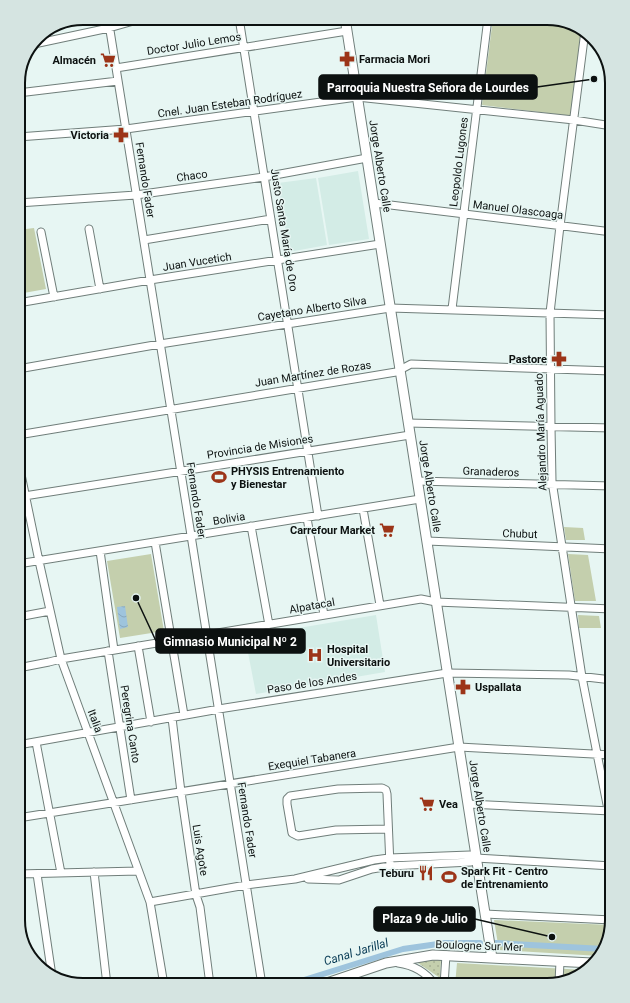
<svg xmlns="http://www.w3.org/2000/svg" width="630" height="1003" font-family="Roboto,sans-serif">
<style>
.built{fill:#d3ece6}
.grass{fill:url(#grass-dots)}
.green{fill:#c4cfad}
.water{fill:url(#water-waves)}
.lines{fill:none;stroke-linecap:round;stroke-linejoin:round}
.canal{stroke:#9ec4dd;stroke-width:6}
.minor-casing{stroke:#707e7a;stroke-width:9}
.major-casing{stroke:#707e7a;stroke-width:11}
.minor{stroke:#fff;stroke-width:7}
.major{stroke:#fff;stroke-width:9}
.labels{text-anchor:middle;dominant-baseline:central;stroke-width:3;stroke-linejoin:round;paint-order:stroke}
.street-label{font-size:11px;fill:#0c1110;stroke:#e7f6f3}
.poi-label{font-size:11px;font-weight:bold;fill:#0c1110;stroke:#e7f6f3;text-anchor:start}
.water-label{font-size:12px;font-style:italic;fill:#083b55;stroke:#e7f6f3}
.rim{fill:none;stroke:#0c1110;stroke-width:2}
.leader{fill:none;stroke:#0c1110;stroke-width:1.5}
.callout-dot{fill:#0c1110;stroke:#e7f6f3;stroke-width:1.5}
.callout{fill:#0c1110;stroke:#0c1110;stroke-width:1.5}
.callout-label{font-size:12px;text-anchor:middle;font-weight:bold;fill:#fff}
</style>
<defs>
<pattern id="grass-dots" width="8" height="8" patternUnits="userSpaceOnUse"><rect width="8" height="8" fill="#c4cfad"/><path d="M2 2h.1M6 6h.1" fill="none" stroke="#a7b194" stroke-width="1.8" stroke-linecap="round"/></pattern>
<pattern id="water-waves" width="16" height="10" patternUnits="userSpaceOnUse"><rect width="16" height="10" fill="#9ec4dd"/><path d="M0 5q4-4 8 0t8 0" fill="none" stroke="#87a7bd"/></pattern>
</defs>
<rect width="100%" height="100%" fill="#e7f6f3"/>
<path class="built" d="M358,171L369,239L329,245L318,178Z
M316,178L327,245L289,252L278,183Z
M376,615L385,672L256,694L245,637Z"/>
<path class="grass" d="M441,958L440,978L415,961Z"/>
<path class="green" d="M493,18H551L583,29L572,116L482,105Z
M34,228L46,289L18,294V230Z
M564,527L583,528L585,540H566Z
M151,554L164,631L120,638L107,561Z
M568,554L588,555L596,601H575Z
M578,615L599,616L601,628H579Z
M494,920L611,925L603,953L600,956L499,950Z
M457,963L585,970L576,978L547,985H455Z"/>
<path class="water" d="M125,606L128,627L120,629L117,607Z"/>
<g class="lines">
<path class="canal" d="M496,943L604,949
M288,985L403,949L445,943H480"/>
<g class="minor-casing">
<path id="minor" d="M108,18L190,529L262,985
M239,18L318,516
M585,31L560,226L550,313L551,427L552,481L582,677L612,830
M34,44L109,28L144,18
M116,68L347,31
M18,93L118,81
M18,137L126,129L357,97L574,120L612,126
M18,203L136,195L264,177L367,158
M374,203L612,232
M89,229L100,289
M41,232L54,297
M144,240L271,219
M18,303L150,280L380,244
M452,309L488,18
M18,369L160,344L390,308L612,315
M408,423L612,428
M18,435L396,372L411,364L612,371
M18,460L39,561L61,659L150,902L164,985
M417,481L612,486
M18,497L410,435
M363,509L380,605
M307,518L324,615
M251,526L269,625
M427,541L612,549
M155,542L184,715
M100,551L114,650
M18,564L420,499
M18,617L50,611
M138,646L151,722
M108,651L131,800
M18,668L49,662L61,659L421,599L436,602L612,609
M172,718L181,792L196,895L200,907L210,985
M36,742L61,873
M18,745L225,708L447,673L569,675L612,680
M468,804L611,811
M18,818L459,747L612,755
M388,829L336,830L298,836L292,833L287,804V799L290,796L338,789L382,788L386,790L387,794C388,818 389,842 390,866
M94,872L107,985
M18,874L138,871
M37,874L52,976
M308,879L339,880L372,869L390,866L471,862L476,858
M150,902L246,885L295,879L374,860L389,858L470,855L476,858L612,866
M485,914L612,920
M398,963C413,965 426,972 435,985
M559,982L560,962
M444,985L446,955"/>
</g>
<g class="major-casing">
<path id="major" d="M345,18L492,958
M321,985L386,963L433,955L592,963"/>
</g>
<use href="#minor" class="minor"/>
<use href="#major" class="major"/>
</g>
<defs>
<g id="pharmacy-bare" transform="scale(1.2)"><path d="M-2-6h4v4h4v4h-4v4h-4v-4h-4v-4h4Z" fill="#9c3418" stroke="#e7f6f3" stroke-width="2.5" paint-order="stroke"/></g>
<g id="supermarket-bare" transform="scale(1.2)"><path d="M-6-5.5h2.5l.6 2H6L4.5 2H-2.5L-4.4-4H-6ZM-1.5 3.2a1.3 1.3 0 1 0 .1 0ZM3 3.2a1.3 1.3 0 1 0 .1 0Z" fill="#9c3418" stroke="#e7f6f3" stroke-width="2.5" paint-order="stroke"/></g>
<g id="stadium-bare" transform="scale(1.2)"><path d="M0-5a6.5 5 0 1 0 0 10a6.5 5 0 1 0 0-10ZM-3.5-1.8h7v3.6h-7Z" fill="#9c3418" stroke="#e7f6f3" stroke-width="2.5" paint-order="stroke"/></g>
<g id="hospital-bare" transform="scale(1.2)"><path d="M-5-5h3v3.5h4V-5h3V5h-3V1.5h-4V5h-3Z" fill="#9c3418" stroke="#e7f6f3" stroke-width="2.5" paint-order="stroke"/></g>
<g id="restaurant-bare" transform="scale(1.2)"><path d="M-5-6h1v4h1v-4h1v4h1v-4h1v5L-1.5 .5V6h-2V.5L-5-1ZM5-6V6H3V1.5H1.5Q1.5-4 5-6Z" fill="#9c3418" stroke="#e7f6f3" stroke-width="2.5" paint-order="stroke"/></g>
</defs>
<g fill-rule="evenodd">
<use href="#pharmacy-bare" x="347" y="59"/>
<use href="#supermarket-bare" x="108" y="60"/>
<use href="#pharmacy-bare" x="121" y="135"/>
<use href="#pharmacy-bare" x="559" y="359"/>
<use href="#stadium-bare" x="219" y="477"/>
<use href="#supermarket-bare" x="387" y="530"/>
<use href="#hospital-bare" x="315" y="655"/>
<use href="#pharmacy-bare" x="463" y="687"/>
<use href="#supermarket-bare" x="427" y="804"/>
<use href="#restaurant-bare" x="426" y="873"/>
<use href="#stadium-bare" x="449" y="877"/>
</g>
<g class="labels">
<g class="street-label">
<text transform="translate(194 44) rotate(-9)">Doctor Julio Lemos</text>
<text transform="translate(230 104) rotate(-8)">Cnel. Juan Esteban Rodríguez</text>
<text transform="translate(459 162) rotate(-83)">Leopoldo Lugones</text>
<text transform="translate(380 166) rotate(81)">Jorge Alberto Calle</text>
<text transform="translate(192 176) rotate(-8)">Chaco</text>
<text transform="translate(145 180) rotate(81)">Fernando Fader</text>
<text transform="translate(518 210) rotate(7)">Manuel Olascoaga</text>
<text transform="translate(284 230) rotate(81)">Justo Santa María de Oro</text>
<text transform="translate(197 262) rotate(-9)">Juan Vucetich</text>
<text transform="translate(312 309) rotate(-9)">Cayetano Alberto Silva</text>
<text transform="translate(313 374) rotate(-9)">Juan Martínez de Rozas</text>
<text transform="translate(541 432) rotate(-92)">Alejandro María Aguado</text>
<text transform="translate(260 447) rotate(-9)">Provincia de Misiones</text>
<text transform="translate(491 472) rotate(2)">Granaderos</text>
<text transform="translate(430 486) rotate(81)">Jorge Alberto Calle</text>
<text transform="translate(196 500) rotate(81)">Fernando Fader</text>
<text transform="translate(229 519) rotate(-9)">Bolivia</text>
<text transform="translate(520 534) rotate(2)">Chubut</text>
<text transform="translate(312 606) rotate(-10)">Alpatacal</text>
<text transform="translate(312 683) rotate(-9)">Paso de los Andes</text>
<text transform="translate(95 721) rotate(70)">Italia</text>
<text transform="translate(130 724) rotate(81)">Peregrina Canto</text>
<text transform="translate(312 760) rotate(-9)">Exequiel Tabanera</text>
<text transform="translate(480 806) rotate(81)">Jorge Alberto Calle</text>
<text transform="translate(247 820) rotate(81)">Fernando Fader</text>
<text transform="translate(200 850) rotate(81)">Luis Agote</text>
<text transform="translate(479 946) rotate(2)">Boulogne Sur Mer</text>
</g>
<g class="poi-label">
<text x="359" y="59">Farmacia Mori</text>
<text x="96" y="60" text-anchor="end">Almacén</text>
<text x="109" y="135" text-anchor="end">Victoria</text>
<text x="547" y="359" text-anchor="end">Pastore</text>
<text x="231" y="471">PHYSIS Entrenamiento<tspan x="231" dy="13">y Bienestar</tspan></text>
<text x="375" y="530" text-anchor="end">Carrefour Market</text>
<text x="327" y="649">Hospital<tspan x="327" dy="13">Universitario</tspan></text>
<text x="475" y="687">Uspallata</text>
<text x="439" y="804">Vea</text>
<text x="461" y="871">Spark Fit - Centro<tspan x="461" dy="13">de Entrenamiento</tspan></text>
<text x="414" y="873" text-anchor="end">Teburu</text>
</g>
<g class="water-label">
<text transform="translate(356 952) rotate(-17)">Canal Jarillal</text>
</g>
</g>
<path d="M0 0H630V1003H0ZM83 25H547A58 58 0 0 1 605 83V920A58 58 0 0 1 547 978H83A58 58 0 0 1 25 920V83A58 58 0 0 1 83 25Z" fill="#d5e4e1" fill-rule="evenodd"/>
<path class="rim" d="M83 25H547A58 58 0 0 1 605 83V920A58 58 0 0 1 547 978H83A58 58 0 0 1 25 920V83A58 58 0 0 1 83 25Z"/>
<path class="leader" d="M594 79L537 87M136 598L156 641M552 937L475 919"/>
<g class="callout-dot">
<circle cx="594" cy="79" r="4"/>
<circle cx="136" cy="598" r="4"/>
<circle cx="552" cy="937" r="4"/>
</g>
<g class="callout">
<rect x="319" y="75" width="218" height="24" rx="4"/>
<rect x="156" y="629" width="149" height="24" rx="4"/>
<rect x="374" y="907" width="101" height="24" rx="4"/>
</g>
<g class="callout-label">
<text x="428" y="92">Parroquia Nuestra Señora de Lourdes</text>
<text x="230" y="646">Gimnasio Municipal Nº 2</text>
<text x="425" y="923">Plaza 9 de Julio</text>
</g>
</svg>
